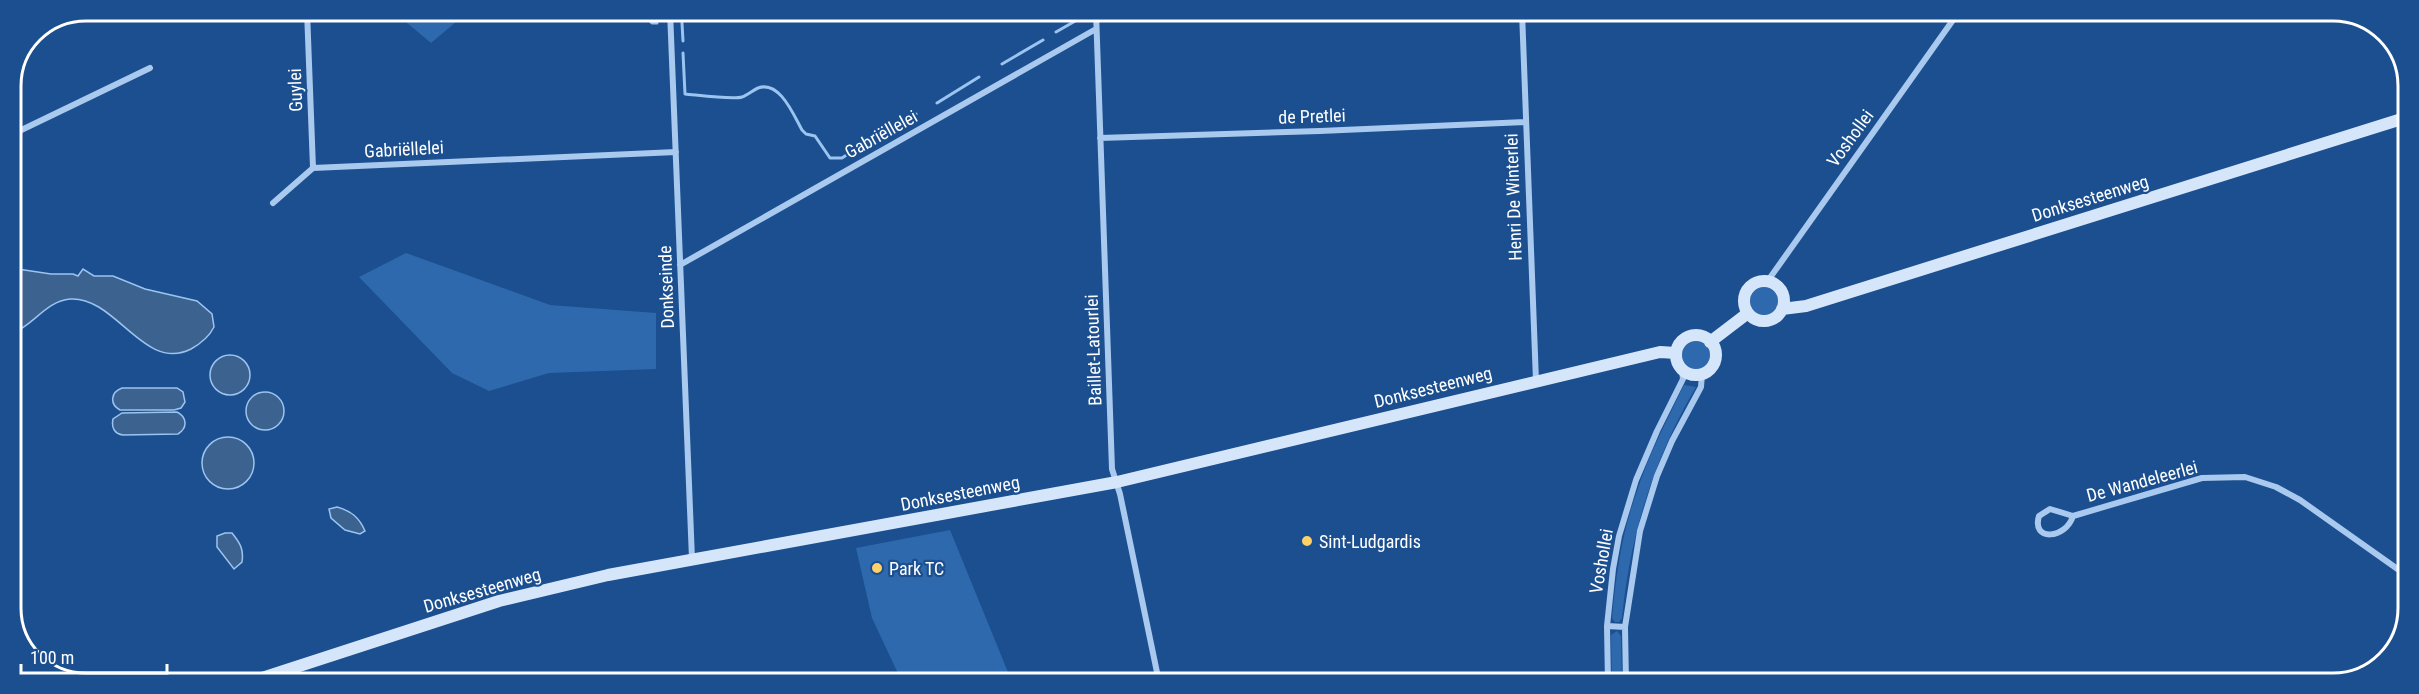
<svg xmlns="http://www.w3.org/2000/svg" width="2419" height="694" font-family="'Roboto Condensed',sans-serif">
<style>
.green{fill:#2e69ad}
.water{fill:#3c6290;stroke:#9cc4f0;stroke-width:1.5}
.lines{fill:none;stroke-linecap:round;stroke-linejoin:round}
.stream{stroke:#9cc4f0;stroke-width:3}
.street{stroke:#a9c9ee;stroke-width:6}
.secondary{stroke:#d6e6fa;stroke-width:12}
.poi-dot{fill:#ffd166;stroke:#1b4f8f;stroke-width:2}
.labels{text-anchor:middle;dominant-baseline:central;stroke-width:4.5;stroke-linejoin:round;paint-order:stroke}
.street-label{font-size:18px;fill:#fff;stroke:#1b4f8f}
.poi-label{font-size:18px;fill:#fff;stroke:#1b4f8f;text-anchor:start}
.rim{fill:none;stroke:#fff;stroke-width:3}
</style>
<rect width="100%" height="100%" fill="#1b4f8f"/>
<path class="green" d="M383,11H469L431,43L400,17L383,15Z
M406,253L550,305L656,313V369L549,373L489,391L452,373L359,277Z
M1750 301a14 14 0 1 1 28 0a14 14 0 1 1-28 0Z
M1682 355a14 14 0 1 1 28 0a14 14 0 1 1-28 0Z
M1684,385L1696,387C1654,458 1630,535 1622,618L1619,622H1615L1612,618C1616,575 1622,532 1637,491C1649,454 1667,420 1684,385Z
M950,530L1012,682H902L872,618L856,548Z
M1617,631L1621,636L1622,683H1612L1611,635Z"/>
<path class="water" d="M11,268L51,274H73L78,276L83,269L94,276H113L145,289L197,301L212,314L214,327C209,337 200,344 191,349C144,373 116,296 70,299C46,301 32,327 11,334Z
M210 375a20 20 0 1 1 40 0a20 20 0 1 1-40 0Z
M122,388H177L183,392L185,402L181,408L174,410H120C109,404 111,392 122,388Z
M246 411a19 19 0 1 1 38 0a19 19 0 1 1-38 0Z
M177,412C187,417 188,428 178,434L123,435C115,434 111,428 113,419L122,413Z
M202 463a26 26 0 1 1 52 0a26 26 0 1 1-52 0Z
M337,507C351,511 359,517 365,531L360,534L345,530L331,518L329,509Z
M225,533H232C240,543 244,549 242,562L234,569L217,547V536Z"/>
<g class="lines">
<path class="stream" d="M639,11L652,23H657
M682,23L683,41
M1056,32L1077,20
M683,53L685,94C697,95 733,100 742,97C748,95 753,90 758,88C780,80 794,116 802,130L806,134L815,136L830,158H842L881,132
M1002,64L1043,40
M937,103L979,77
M903,121L916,114"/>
<path class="street" d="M307,11L313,168
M670,11L692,559
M1096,12L1112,469L1120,494L1159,682
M1522,12L1536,381
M11,135L150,68
M1100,138L1320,131L1525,122
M313,168L676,152
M273,203L313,168
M680,265L1096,29
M1767,282L1958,13
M2073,516C2066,539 2031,542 2039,516L2050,509L2073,516L2202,478L2245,477L2276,487L2300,500L2406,575
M1607,626L1625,627
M1608,683L1607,626L1613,569L1619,536L1636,480L1657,431L1683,379L1682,370
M1626,683L1625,627L1640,531L1657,476L1672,441L1701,387L1702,374"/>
<path class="secondary" d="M1744 301a20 20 0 1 1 40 0a20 20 0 1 1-40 0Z
M1782,309L1806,306L2408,117
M1676 355a20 20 0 1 1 40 0a20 20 0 1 1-40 0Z
M1710,342L1748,313
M253,681L499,601L608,575L1117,482L1660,352L1676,353"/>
</g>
<g class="poi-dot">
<circle cx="1307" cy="541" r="6"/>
<circle cx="877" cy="568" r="6"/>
</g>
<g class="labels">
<g class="street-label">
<text transform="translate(295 90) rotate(-92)">Guylei</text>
<text transform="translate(1312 116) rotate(-2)">de Pretlei</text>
<text transform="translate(881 134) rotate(-29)">Gabriëllelei</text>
<text transform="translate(1850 138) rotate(-54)">Voshollei</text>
<text transform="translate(404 149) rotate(-3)">Gabriëllelei</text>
<text transform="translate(1513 197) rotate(-92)">Henri De Winterlei</text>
<text transform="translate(2090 198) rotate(-17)">Donksesteenweg</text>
<text transform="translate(666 287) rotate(-92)">Donkseinde</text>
<text transform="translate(1093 350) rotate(-92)">Baillet-Latourlei</text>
<text transform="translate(1433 387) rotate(-14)">Donksesteenweg</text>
<text transform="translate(2142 481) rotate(-15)">De Wandeleerlei</text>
<text transform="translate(960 493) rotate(-11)">Donksesteenweg</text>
<text transform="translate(1601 561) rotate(-80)">Voshollei</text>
<text transform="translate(482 590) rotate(-16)">Donksesteenweg</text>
</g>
<g class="poi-label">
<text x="1319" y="541">Sint-Ludgardis</text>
<text x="889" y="568">Park TC</text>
</g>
</g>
<path d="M0 0H2419V694H0ZM86 21H2333A65 65 0 0 1 2398 86V608A65 65 0 0 1 2333 673H86A65 65 0 0 1 21 608V86A65 65 0 0 1 86 21Z" fill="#1b4f8f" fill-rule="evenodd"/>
<path class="rim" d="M86 21H2333A65 65 0 0 1 2398 86V608A65 65 0 0 1 2333 673H86A65 65 0 0 1 21 608V86A65 65 0 0 1 86 21Z"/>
<path d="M21 664v9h146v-9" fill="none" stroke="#ffffff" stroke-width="3"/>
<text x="30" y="664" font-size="18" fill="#ffffff" stroke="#1b4f8f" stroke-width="4.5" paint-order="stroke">100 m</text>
</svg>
